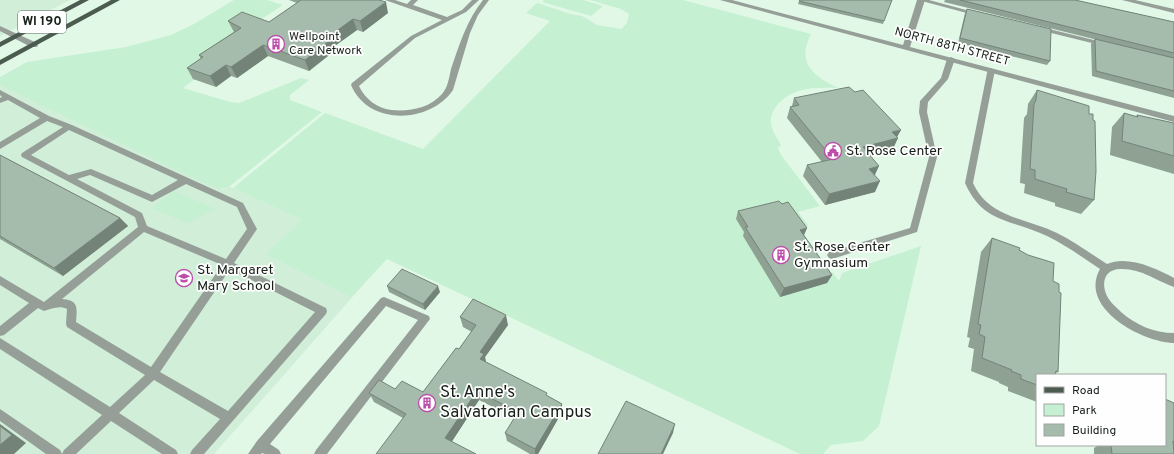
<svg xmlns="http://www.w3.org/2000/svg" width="1174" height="454" font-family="Overpass,sans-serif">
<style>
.built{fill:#d0eed8}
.green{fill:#c5f0d2}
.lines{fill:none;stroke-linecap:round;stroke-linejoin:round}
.lane{fill:#959f98;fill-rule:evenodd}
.street{fill:#959f98;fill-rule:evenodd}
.primary{fill:#4b5b50;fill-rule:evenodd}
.wall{fill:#8ea193}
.shaded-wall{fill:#748378}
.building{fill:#a5bbab;stroke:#748378}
.labels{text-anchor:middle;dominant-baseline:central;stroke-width:3.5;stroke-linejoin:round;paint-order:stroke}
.far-poi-label{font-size:12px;fill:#171f19;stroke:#fefefe;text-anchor:start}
.far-street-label{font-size:12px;fill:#171f19;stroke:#fefefe}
.shield{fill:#fefefe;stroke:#5c625e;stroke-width:1}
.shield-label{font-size:13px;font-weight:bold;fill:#171f19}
.poi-label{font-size:14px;fill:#171f19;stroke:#fefefe;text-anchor:start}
.near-poi-label{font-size:17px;fill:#171f19;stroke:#fefefe;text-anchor:start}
</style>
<rect width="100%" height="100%" fill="#e1f8e7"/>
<path class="built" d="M0,0H70L0,36Z
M0,85L223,189L229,187L233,188L386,259L214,454H0Z"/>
<path class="green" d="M234,0H267L283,5L253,25L234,32L193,78L195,79L183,88L230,102L239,103L301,78L309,80L290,95V100L322,112L229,187C219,190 212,187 204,183L0,85V77L27,62L126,47L171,35L194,24Z
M544,0H583L603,6L591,16L542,2Z
M590,0H683L811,34C796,63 813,76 838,88C816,87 794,87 779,103C774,108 770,115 771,123C772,131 777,138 781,145L778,148L781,155L820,206L798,212L809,226L796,227L823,276L832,272L839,281L842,273L921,246L879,426L863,441L831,445L823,454H800L387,259L351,297L266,254L302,220L233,188L325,113L423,149L550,21L526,13L537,3L571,14L582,16L597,25L621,29L627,23L629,14L621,9Z
M173,191L216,209L187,223L152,208Z"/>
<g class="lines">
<path class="lane" d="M385,0H395L407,4L411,0H418L413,5L447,17L462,10L472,0H479L466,12L415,38L359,86C365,99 377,108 391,110C409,112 430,108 442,94C448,87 449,78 451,69C459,45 467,20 483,0H489L478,15L470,33L453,90C430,124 368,126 351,85L352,83L411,36L442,20Z
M918,0H929L981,14L978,16Z
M1041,27L1106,43L1107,44L1104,46L1039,30V28Z
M951,57L955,59L948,79L928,102L927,112L937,157L917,232L832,259L829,258L827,255L829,252L910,228L929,157L919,112L920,101L941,78L947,59Z
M988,68H991L995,70L973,183C989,218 1026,218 1057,233C1075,242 1091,254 1107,264C1127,255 1156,268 1174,278V287C1157,281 1142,269 1122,269C1106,268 1100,281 1107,296C1110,302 1116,307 1121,312C1136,325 1154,333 1174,333V343C1142,342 1078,308 1100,269C1083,258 1066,245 1047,236C1012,219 983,224 965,183Z
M0,90L49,116L72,125L243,203L257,229L234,263L326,308L327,311L326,314L204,454H190L192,450L220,419L154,380L119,413L176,450L178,454H162L111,421L76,454H62L64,450L102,415L0,349V338L110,407L145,375L67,327L66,324L67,309C60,305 51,309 44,311L38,308L4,335L0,336V326L29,303L0,285V276L44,302L138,227L135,217L22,157L21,155L22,153L63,127L47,121L0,149V142L40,118L8,100L0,103V98L2,97L0,95ZM69,130L178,180L152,195L91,169L69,175L31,155ZM90,175L152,202L186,184L237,207L247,229L226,259L147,226L142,213L77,179ZM144,232L222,265L151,367L76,322C77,308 79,300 62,299ZM230,269L315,312L228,411L160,372Z
M384,297L429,316L430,319L327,454H314L316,450L418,320L386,306L270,444L279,450L281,454H265L262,453L261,454H248L257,441L381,298Z
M0,409L60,450L62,454H46L0,421Z"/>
<path class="street" d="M720,0H732L903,45L917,0H925L910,47L1174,116V122Z
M1122,0H1135L1174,9V13Z
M0,26L37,43L38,45L37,47H31L0,31Z"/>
<path class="primary" d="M80,0H89L0,47V42Z
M111,0H120L0,65V60Z"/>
</g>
<path class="wall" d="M289,0H379L388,13L363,32L357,30L332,48L333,52L309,71L268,56L237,78L231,76L216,87L193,79L187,68L201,59L199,55L234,32L228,21L269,22L297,3Z
M945,0H1075L1174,22V98L1092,76L1091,44L1095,39L1134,49L944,2Z
M799,1L884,21L883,24L798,4Z
M967,9L1050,61L1047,65L958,43L965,13Z
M1037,90L1089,114L1094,200L1081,214L1055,206V203L1024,193L1025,184L1020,183L1024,118L1027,114L1028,104Z
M794,98L897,137L893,149L870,155L875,175V192L825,205L803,176L807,165L822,162L787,118L790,107L792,106Z
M1124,113L1136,117L1137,115L1174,123V174L1110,155L1112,127Z
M0,155L120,218L128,226L63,276L0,239Z
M782,204L807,228L804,235L832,275L827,283L780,297L743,236L744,232L736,219L738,211Z
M992,238L1019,250L1053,281L1058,372L1055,373L1037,375V402L1008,391V387L999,383V382L971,371L974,349L968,347L970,338L967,337L981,252Z
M387,286L440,292L425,310L389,292Z
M460,317L508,325L485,357L486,362L562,404V412L538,454H530L507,441L505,433L515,418L479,400L452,441L403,418L374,402L369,393L395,389L423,392L459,349L472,332L463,327Z
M1174,403V454H1094V448L1099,445H1165Z"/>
<path class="shaded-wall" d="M386,2L388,13L363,32L360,21Z
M353,19L357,30L332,48L333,52L309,71L305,60L324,40Z
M263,45L268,56L237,78L231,67Z
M226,65L231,76L216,87L210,76Z
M901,130L896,139L898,138L893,149L858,158L863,147L892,132Z
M879,166L874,177L869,169Z
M880,181L875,192L825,205L829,194Z
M120,218L128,226L63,276L54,268Z
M807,228L803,237L800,230Z
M832,275L827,283L780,297L784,288Z
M438,286L440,292L425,310L423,304Z
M506,315L508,325L485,357L486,363L480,359V352Z
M477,391L479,400L449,446L445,438Z
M562,404V412L538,454H535V449Z
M0,424L26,443L14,454H0Z
M675,424L673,433L663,454H661Z"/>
<path class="building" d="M301,0H379L386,2L360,21L353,19L324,40L329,41L305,60L263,45L231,67L226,65L210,76L187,68L203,57L199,55L241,28L228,21L242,12L269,22Z
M800,0H892L884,21L799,1Z
M960,0H1075L1174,22V53Z
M967,9L1051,29L1050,61L960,38Z
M1095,39L1174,58V91L1096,71Z
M849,87L855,92L863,90L901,130L892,132L898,138L863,147L879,166L869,169L880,181L829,194L807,165L833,159L790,107L799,105L794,98Z
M1037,90L1089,106V114H1093V120L1095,121L1096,171L1094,200L1066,192L1067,189L1035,179V170L1030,169L1034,104L1036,100Z
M1124,113L1138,117L1137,115L1174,123V156L1122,141Z
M0,155L120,218L54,268L0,236Z
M779,201L782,204L788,202L807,228L800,230L832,275L784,288L745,227H748L738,211Z
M992,238L1020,248L1019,250L1028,255L1054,263L1053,281L1059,284V292L1061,293L1058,372L1056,371L1055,375H1037V385L1021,379V375L1011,371L1012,370L982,358L985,337L979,334L981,325L978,324Z
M402,269L438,286L423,304L387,286Z
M473,299L506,315L480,352L484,354L480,359L547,393L546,395L562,404L535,449L505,433L518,412L477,391L445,438L476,454H376L406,414L369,393L379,380L395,389L402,381L423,392L456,348L459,349L476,325L460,317Z
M1165,399L1174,403V442L1173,441L1174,454H1112L1111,445H1165Z
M626,401L675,424L661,454H598Z
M0,426L12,435L0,445Z"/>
<defs>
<g id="building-ring" transform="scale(0.9)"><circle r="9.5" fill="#fefefe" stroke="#bc4daa" stroke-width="1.5"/><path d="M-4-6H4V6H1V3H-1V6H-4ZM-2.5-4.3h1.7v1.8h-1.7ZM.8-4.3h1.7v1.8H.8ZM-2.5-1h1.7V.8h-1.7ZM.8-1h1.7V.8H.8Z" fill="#bc4daa"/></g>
<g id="civic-ring" transform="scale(0.9)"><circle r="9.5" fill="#fefefe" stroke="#bc4daa" stroke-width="1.5"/><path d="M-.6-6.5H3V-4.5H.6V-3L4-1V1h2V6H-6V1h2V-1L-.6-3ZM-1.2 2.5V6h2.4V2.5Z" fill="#bc4daa"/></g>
<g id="school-ring" transform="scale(0.9)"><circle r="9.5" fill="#fefefe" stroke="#bc4daa" stroke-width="1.5"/><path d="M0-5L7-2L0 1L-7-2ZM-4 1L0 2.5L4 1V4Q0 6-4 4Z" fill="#bc4daa"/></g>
</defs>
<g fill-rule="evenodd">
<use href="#building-ring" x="276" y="44"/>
<use href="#civic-ring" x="833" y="151"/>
<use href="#building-ring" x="781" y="255"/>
<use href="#school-ring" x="184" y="278"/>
<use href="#building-ring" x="427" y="403"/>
</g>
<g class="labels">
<g class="far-poi-label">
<text x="289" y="37">Wellpoint<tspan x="289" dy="14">Care Network</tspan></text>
</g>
<g class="far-street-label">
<text transform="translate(952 47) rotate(15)">NORTH 88TH STREET</text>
</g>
<rect class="shield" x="18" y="11" width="48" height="22" rx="3"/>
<g class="shield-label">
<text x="42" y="22">WI 190</text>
</g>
<g class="poi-label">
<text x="846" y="151">St. Rose Center</text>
<text x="794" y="247">St. Rose Center<tspan x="794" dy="16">Gymnasium</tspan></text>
<text x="197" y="270">St. Margaret<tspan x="197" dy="16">Mary School</tspan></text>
</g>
<g class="near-poi-label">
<text x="440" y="393">St. Anne's<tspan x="440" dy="20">Salvatorian Campus</tspan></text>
</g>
</g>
<rect x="1036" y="374" width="130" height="72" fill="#fefefe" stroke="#a2a5a2"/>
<rect x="1044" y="387" width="20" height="6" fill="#4b5b50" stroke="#a2a5a2"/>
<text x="1072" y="394" font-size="12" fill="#171f19">Road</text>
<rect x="1044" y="404" width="20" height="12" fill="#c5f0d2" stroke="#a2a5a2"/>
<text x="1072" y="414" font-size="12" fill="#171f19">Park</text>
<rect x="1044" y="424" width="20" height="12" fill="#a5bbab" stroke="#a2a5a2"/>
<text x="1072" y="434" font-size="12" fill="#171f19">Building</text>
</svg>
